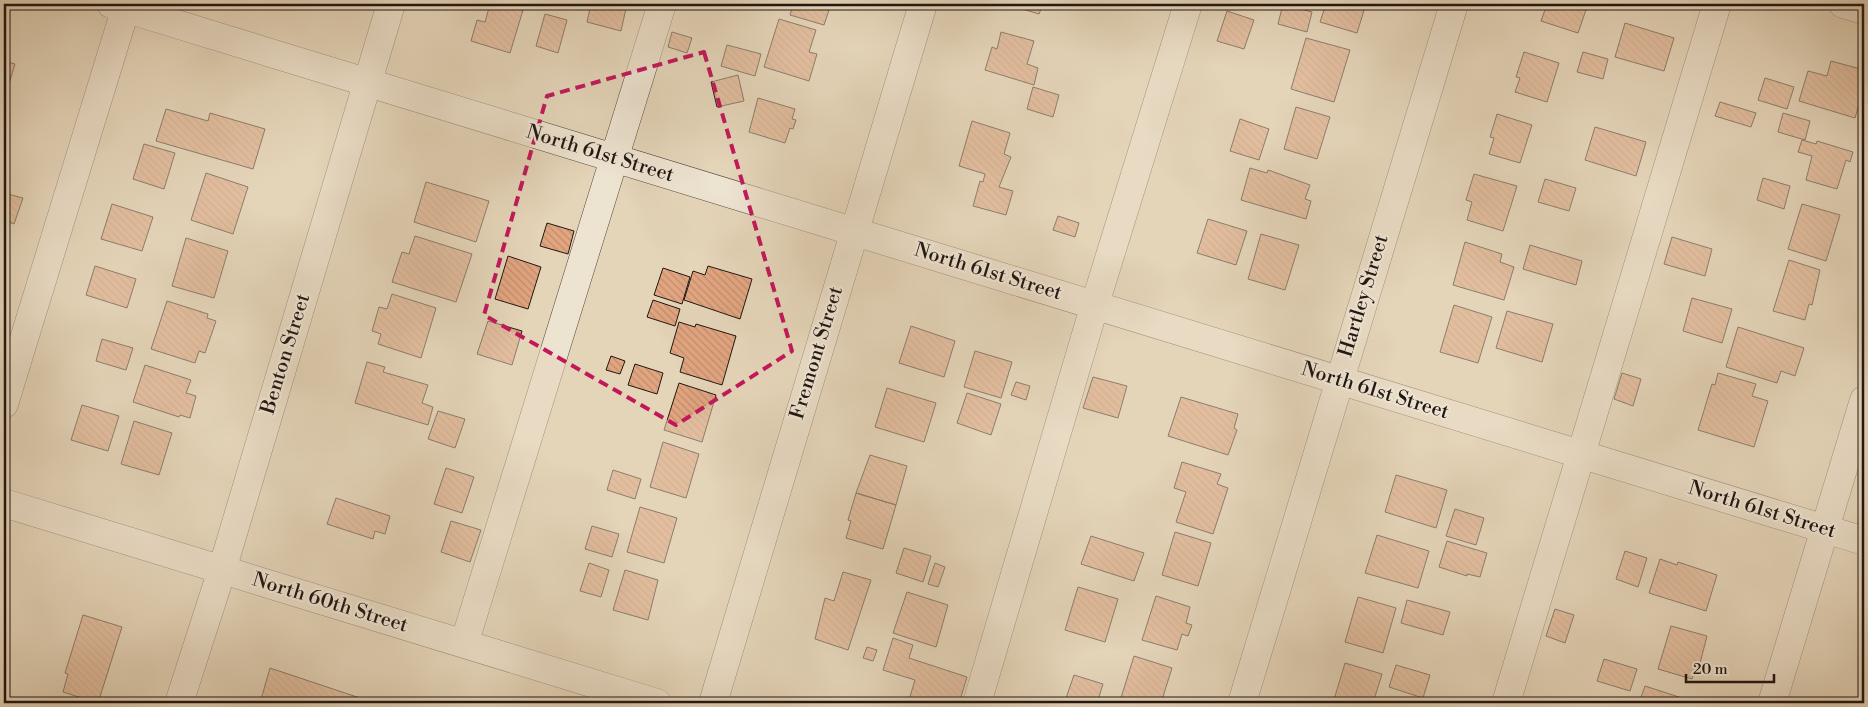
<svg xmlns="http://www.w3.org/2000/svg" width="1868" height="707" font-family="'Libre Bodoni',serif">
<style>
.building{fill:url(#building-back-hatch);stroke:#211612}
.lines{fill:none;stroke-linecap:round;stroke-linejoin:round}
.minor-casing{stroke:#52463c;stroke-width:29}
.minor{stroke:#ede3d1;stroke-width:28}
.marked{fill:none;stroke:#c2185b;stroke-width:4;stroke-dasharray:10 6;stroke-linejoin:round}
.labels{text-anchor:middle;dominant-baseline:central;stroke-width:4.5;stroke-linejoin:round;paint-order:stroke}
.street-label{font-size:20px;fill:#211612;stroke:#ede3d1}
</style>
<defs>
<pattern id="building-back-hatch" width="6" height="6" patternUnits="userSpaceOnUse" patternTransform="scale(1.25)"><rect width="6" height="6" fill="#e1a580"/><path d="M-1 5l2 2M0 0l6 6M5-1l2 2" fill="none" stroke="#c18d6e"/></pattern>
</defs>
<rect width="100%" height="100%" fill="#e4d4b8"/>
<filter id="stains"><feTurbulence type="fractalNoise" baseFrequency=".004" numOctaves="4"/><feColorMatrix values="0 0 0 0 .2 0 0 0 0 .09 0 0 0 0 .02 0 0 0 .5 -.17"/></filter>
<radialGradient id="worn" r=".72"><stop offset=".6" stop-color="#630" stop-opacity="0"/><stop offset="1" stop-color="#630" stop-opacity=".3"/></radialGradient>
<path class="building" d="M490,4H502L523,10L510,53L471,41L477,20L485,22Z
M591,4H627L621,31L587,22Z
M793,4H831L824,25L790,15Z
M1006,4H1043L1039,14Z
M1283,4L1312,12L1307,32L1278,24Z
M1326,4H1366L1357,33L1320,22Z
M1547,4H1588L1578,33L1541,21Z
M1227,11L1254,20L1244,49L1217,41Z
M545,14L567,20L558,53L536,46Z
M779,19L816,30L809,52L817,54L809,81L764,67Z
M1625,23L1674,38L1664,71L1615,57Z
M672,32L692,38L687,53L668,47Z
M1001,32L1034,41L1027,64L1038,68L1034,85L985,70L992,47L997,49Z
M1306,38L1350,50L1334,102L1291,89Z
M727,45L761,54L755,76L721,66Z
M1524,52L1559,63L1547,102L1515,92L1520,78L1516,77Z
M1583,52L1608,59L1603,79L1577,72Z
M4,61L15,64L6,94H4Z
M1831,61L1864,70V88L1855,118L1799,101L1808,71L1827,76Z
M738,75L744,101L717,107L711,82Z
M1765,78L1794,87L1787,109L1758,100Z
M1033,87L1059,95L1053,117L1027,109Z
M758,98L795,109L792,119L796,120L793,129L790,128L785,143L749,132Z
M1720,102L1756,113L1751,127L1715,116Z
M1296,107L1330,117L1317,159L1284,149Z
M166,109L208,121L210,113L265,129L253,169L156,141Z
M1783,113L1810,121L1805,140L1778,132Z
M1497,114L1532,125L1520,163L1489,154L1494,138L1490,137Z
M1240,119L1269,129L1259,160L1230,151Z
M972,121L1010,133L1004,154L1011,157L999,187L1013,191L1006,215L973,206L980,181L983,182L985,174L959,166Z
M1595,127L1646,142L1636,176L1585,160Z
M1802,140L1816,144L1817,141L1853,152L1850,162L1846,160L1837,189L1806,180L1812,156L1798,152Z
M144,144L175,153L164,189L133,179Z
M1250,168L1267,173L1268,170L1310,185L1305,199L1311,201L1306,219L1241,200Z
M206,173L248,187L233,234L191,220Z
M1474,174L1517,186L1503,231L1467,220L1472,202L1466,200Z
M1763,178L1790,186L1784,209L1757,200Z
M1545,179L1576,188L1569,211L1538,202Z
M426,182L489,201L476,242L414,222Z
M4,193L23,198L14,224L4,220Z
M112,204L153,217L142,251L101,239Z
M1802,204L1840,215L1826,261L1788,249Z
M1058,216L1079,223L1075,237L1053,230Z
M1208,219L1247,231L1236,265L1197,253Z
M547,223L574,231L568,254L540,246Z
M1261,234L1299,245L1285,290L1248,279Z
M415,236L472,254L456,302L392,282L402,252L409,254Z
M1672,237L1712,249L1705,276L1664,264Z
M186,238L228,251L214,298L172,286Z
M1465,242L1502,254L1500,262L1514,267L1504,300L1453,285Z
M1530,245L1582,261L1576,285L1523,269Z
M508,256L541,267L528,309L495,299Z
M1789,260L1820,270L1812,305L1809,304L1805,320L1773,311Z
M95,266L136,279L127,308L86,295Z
M708,266L752,279L740,319L684,300L693,271L705,275Z
M663,268L690,277L682,304L654,295Z
M392,294L436,308L421,358L378,344L381,334L372,331L379,307L387,309Z
M1692,298L1732,309L1722,343L1683,331Z
M653,300L680,309L675,326L647,317Z
M167,301L208,314L207,318L216,321L205,353L199,351L195,363L151,349Z
M1454,305L1492,317L1478,363L1440,352Z
M1507,311L1553,324L1542,362L1496,348Z
M488,321L522,331L512,365L477,354Z
M679,322L695,327L696,324L736,336L722,385L680,372L684,358L670,353Z
M911,326L955,341L944,377L899,363Z
M1738,327L1804,348L1795,376L1781,371L1777,383L1726,367Z
M102,339L133,348L126,370L96,361Z
M975,351L1012,362L1001,398L964,387Z
M611,356L625,361L620,374L606,370Z
M367,362L385,367L383,372L428,385L422,403L433,407L428,425L355,403Z
M635,364L663,373L657,394L628,385Z
M145,365L191,380L186,393L196,396L190,418L180,415L179,417L133,402Z
M1622,373L1641,379L1633,406L1614,399Z
M1718,373L1756,384L1752,396L1768,401L1754,447L1698,430L1712,384L1715,385Z
M1093,377L1127,386L1118,418L1083,408Z
M1016,382L1030,386L1026,400L1011,395Z
M679,383L716,395L702,442L664,430Z
M887,388L936,403L924,442L875,427Z
M967,393L1001,404L991,435L957,423Z
M1181,397L1238,414L1234,428L1237,430L1228,455L1168,436Z
M82,405L119,416L108,451L71,440Z
M438,411L465,419L455,448L428,439Z
M134,421L172,433L159,475L121,464Z
M663,442L699,454L686,498L650,487Z
M870,455L907,466L896,505L856,493Z
M1182,462L1221,474L1217,484L1228,488L1213,534L1176,522L1186,492L1174,488Z
M446,468L474,477L462,513L434,504Z
M613,470L641,479L635,499L607,490Z
M1396,475L1447,490L1436,528L1385,512Z
M856,493L896,505L883,549L846,538L851,521L848,520Z
M336,498L390,516L385,534L375,531L373,539L327,524Z
M640,507L677,518L664,563L627,552Z
M1455,509L1484,518L1476,545L1446,536Z
M451,521L481,530L470,562L441,552Z
M592,526L619,534L612,557L585,549Z
M1175,532L1211,543L1198,586L1162,575Z
M1377,535L1429,551L1418,588L1365,573Z
M1091,536L1144,553L1134,581L1081,564Z
M1447,541L1487,553L1480,577L1467,574V576L1439,567Z
M904,548L931,556L923,582L896,573Z
M1625,551L1647,558L1638,587L1616,579Z
M1660,559L1677,565L1678,562L1717,575L1706,611L1649,593Z
M589,563L609,570L601,597L580,591Z
M935,563L945,567L938,587L928,584Z
M625,570L658,580L648,620L613,610Z
M843,572L871,580L848,650L815,639L825,598L834,601Z
M1078,587L1118,599L1105,642L1065,630Z
M907,592L948,605L936,647L893,633Z
M1156,596L1190,607L1186,623L1192,625L1188,636L1182,634L1177,650L1142,640Z
M1358,597L1396,608L1383,653L1345,642Z
M1407,600L1450,612L1443,635L1401,623Z
M1555,609L1574,615L1565,643L1546,636Z
M83,615L122,627L98,703L63,692L68,674L65,673Z
M1671,626L1707,636L1699,667L1696,666L1692,679L1658,669Z
M893,638L913,645L909,658L967,677L959,703H921L909,700L915,680L883,670Z
M867,647L877,650L873,661L863,658Z
M1134,656L1172,668L1161,703L1120,701Z
M1604,659L1637,669L1630,691L1597,681Z
M1345,663L1382,674L1373,703H1333Z
M1396,665L1430,675L1423,698L1389,687Z
M270,668L363,699L362,703H260Z
M1074,675L1103,684L1097,703L1065,701Z
M1645,686L1682,698L1681,703H1639Z"/>
<g class="lines">
<g class="minor-casing">
<path id="minor" d="M111,4L1864,541
M1843,4L1864,10
M4,404L127,4
M4,503L657,703
M464,644L662,4
M179,703L222,570L391,4
M713,703L923,4
M977,703L1095,304L1188,4
M1242,703L1454,4
M1506,703L1717,4
M1772,703L1864,400"/>
</g>
<use href="#minor" class="minor"/>
</g>
<path d="M0 0H1868V707H0ZM704,52L792,351L676,425L484,315L547,96Z" fill="#e4d4b8" fill-opacity=".55" fill-rule="evenodd"/>
<path class="marked" d="M704,52L792,351L676,425L484,315L547,96Z"/>
<g class="labels">
<g class="street-label">
<text transform="translate(600 154) rotate(17)">North 61st Street</text>
<text transform="translate(988 272) rotate(17)">North 61st Street</text>
<text transform="translate(1364 296) rotate(-73)">Hartley Street</text>
<text transform="translate(817 353) rotate(-73)">Fremont Street</text>
<text transform="translate(286 354) rotate(-73)">Benton Street</text>
<text transform="translate(1375 391) rotate(17)">North 61st Street</text>
<text transform="translate(1762 510) rotate(17)">North 61st Street</text>
<text transform="translate(330 603) rotate(17)">North 60th Street</text>
</g>
</g>
<rect width="1868" height="707" fill="none" stroke="#e4d4b8" stroke-width="20"/>
<rect x="5" y="5" width="1858" height="697" fill="none" stroke="#211612" stroke-width="2.5"/>
<rect x="10" y="10" width="1848" height="687" fill="none" stroke="#211612"/>
<path d="M1686 674v8h88v-8" fill="none" stroke="#211612" stroke-width="2.5"/>
<text x="1693" y="674" font-size="15" fill="#211612" stroke="#ede3d1" stroke-width="4" paint-order="stroke">20 m</text>
<rect width="100%" height="100%" filter="url(#stains)"/>
<rect width="100%" height="100%" fill="url(#worn)"/>
</svg>
